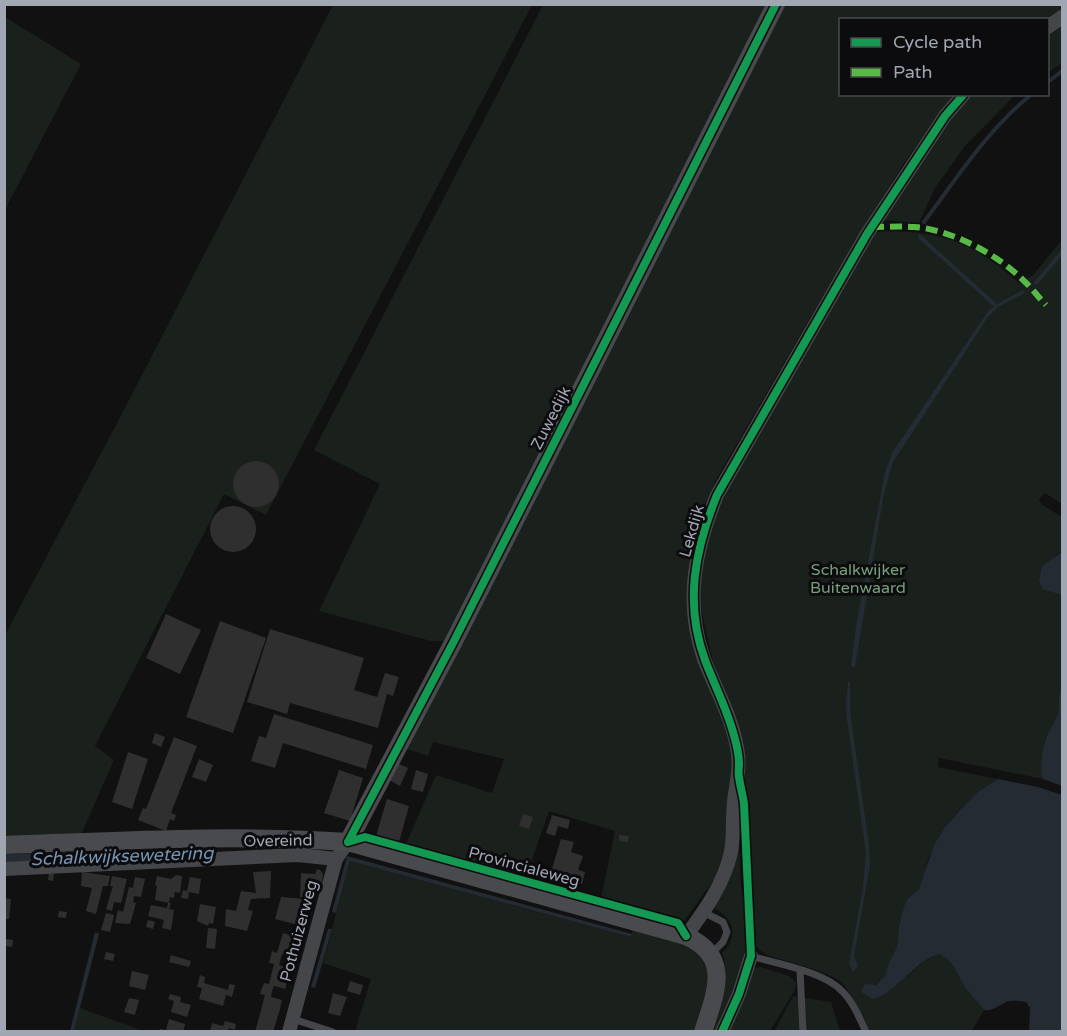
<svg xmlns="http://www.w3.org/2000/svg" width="1067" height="1036" font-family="'Varela Round',sans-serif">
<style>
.green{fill:#1a201b}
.water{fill:#252b33}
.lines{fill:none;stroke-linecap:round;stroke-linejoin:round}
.stream{stroke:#252b33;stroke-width:4}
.canal{stroke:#252b33;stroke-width:12}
.building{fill:#2f2f30}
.lane{stroke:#45464a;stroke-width:7}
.street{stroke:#45464a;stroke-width:14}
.secondary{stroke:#494a4e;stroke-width:18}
.quiet{stroke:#58b947;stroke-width:6;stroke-dasharray:12 6;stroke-linecap:butt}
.cycleway-casing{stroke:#0c0b0d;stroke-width:11}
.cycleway{stroke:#139951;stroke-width:8}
.labels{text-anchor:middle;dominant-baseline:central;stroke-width:6;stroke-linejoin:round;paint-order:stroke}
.street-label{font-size:16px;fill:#a1a6b3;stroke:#0c0b0d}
.park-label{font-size:16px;fill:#779f7b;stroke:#0c0b0d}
.water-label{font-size:18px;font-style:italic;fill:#7693b0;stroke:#0c0b0d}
</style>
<rect width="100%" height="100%" fill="#111"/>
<path class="green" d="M333,5H532L266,515L224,494L95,746L114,760L80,837L5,841L4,637L126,406Z
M543,5H771L449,641H431L319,611L380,484L314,450Z
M781,5H1062V9L1048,20H840V94L955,95L938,115L902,166L810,318L716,480L701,513L692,547L687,594L727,731L733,770L727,806L725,853L716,877L684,921L601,898L615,831L549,811L526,877L406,844L436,775L492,793L504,759L433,742L428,756L404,748Z
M5,17L81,64L5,210Z
M1062,25V63L1048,72V36Z
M971,95H1015L965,146L935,188L919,223L883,220L936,138Z
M876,232C938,229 974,242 1020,284L1033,275L1062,240V504L1045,493L1039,499L1041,504L1062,517V552L1055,556L1058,593L1062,595V686L1059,696L1058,715L1041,773L1043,779L939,758L938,767L998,779L966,804L945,827L928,859L926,872L919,889L907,899L899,925L897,947L889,962L885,976L881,982L861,991L898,984L923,962L940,953L950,961L966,989L984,1010L972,1031H870C860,1019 851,990 842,983C830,971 784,961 767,955L761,951L754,944L750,827L741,740L714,667L700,604L701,563L715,517L731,482Z
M738,814L741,887L748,923V945L747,964L717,1031L708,1032C717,1008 732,978 722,953C741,936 732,914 710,907Z
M350,861L630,937L634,927L698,949L711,977L695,1031H355L371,979L323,963Z
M761,967L789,976L796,982L795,990L770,1031L730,1032L754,968Z
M793,996L831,1002L840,1031L774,1032Z
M80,1008L143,1031V1032H74Z"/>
<path class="water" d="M1023,290L1025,293L998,307L988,317L893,462L884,493L855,667L851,666L856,626L885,472L892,453L988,311L1004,300Z
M1062,552V595L1042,589L1039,581L1042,566Z
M848,682H850V711L869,845L870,865L854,956L858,966L853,972L849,963L863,888L866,853L847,720L846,703Z
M1062,686V786L1043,779L1041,773L1042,754L1047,736L1058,715L1059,696Z
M998,779L1038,787L1062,795V1031H1029L1030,1008L1026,1002C1019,1001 1013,1000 1006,1002C998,1006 993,1011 984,1010L966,989L950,961L940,954C913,961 900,991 873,999L861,992L865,984L876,985L885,976L889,962L897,947L899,925L904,907L907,899L919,889L934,845L945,827L966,804L978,792Z
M347,856L632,934L631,937L608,931L350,861L336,913L332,912Z
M328,929H332L315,988L311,987Z
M95,932L99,934L74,1031H70Z"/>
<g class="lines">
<path class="stream" d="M1048,82L1062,71
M924,222C957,178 988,129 1032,94
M920,237L995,305
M1036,283L1062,252"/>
<path class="canal" d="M4,860L164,855"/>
</g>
<path class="building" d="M233 484a23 23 0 1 1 46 0a23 23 0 1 1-46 0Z
M210 529a23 23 0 1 1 46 0a23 23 0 1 1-46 0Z
M166,614L201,630L180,674L146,658Z
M220,621L266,638L233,733L186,717Z
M270,629L364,658L354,690L377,697L385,673L399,677L393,696L387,694L378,728L290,703L287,714L247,702Z
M274,714L373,745L366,769L283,743L275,768L251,761L259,736L266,738Z
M155,733L165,737L161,747L152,743Z
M174,737L197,746L171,813L176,815L174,821L170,819L166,831L138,820L143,808L146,809Z
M128,752L148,759L132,809L112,802Z
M199,759L213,765L206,782L192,777Z
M397,763L408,768L400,786L389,780Z
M339,770L363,778L350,821L324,813Z
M416,770L428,774L423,792L411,789Z
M387,799L409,806L399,842L376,836Z
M523,814L533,817L529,829L519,826Z
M552,815L570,820L568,829L558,826L555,836L546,833Z
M619,835L629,836L628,842L619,841Z
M561,839L574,842L571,852L583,856L578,870L585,872L582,884L563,879L564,875L551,872Z
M317,869L320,870L323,874L321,893L308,892L305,897H300L301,873L315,874Z
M271,871L270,898L251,899L248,910L253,911L247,931L225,926L226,909L236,911L241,891L256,893L253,872Z
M82,872L110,876L108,886H103L96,914L86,911L92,888L81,886Z
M49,873L54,874L53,881L48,880Z
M176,875L182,876V878L180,893L175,892L174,898L170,897L169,903L155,900L157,886L155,885L157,876L171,879Z
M112,876L127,879L121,903L114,902L112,911L106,909L113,886H110Z
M135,877L145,879L141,897L134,896L133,902L136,903L130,924L115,923L118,910L123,912L129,887L133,888Z
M190,877L201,879L199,894L189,892L188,899L181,898L183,890L187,891Z
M281,897L305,899L299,925L275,919Z
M5,898L11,899L9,919H5Z
M168,903H171L169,909L174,910L171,930L162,928L164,920L148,916L151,905L167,908Z
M200,904L216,907L213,924L209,923L208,926L197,921Z
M59,911L67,912L66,918L58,917Z
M106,913L114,915L110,932L101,930Z
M148,920L155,922L153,929L146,927Z
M208,928L217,929L215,949L206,948Z
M283,933L300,938L294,958L282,954L279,965L291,969L285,989L274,986L272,991L271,997L282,1000L280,1009L273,1032H255L265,995L260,994L262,988L264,983L269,984L274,964L269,963L272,951L277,953Z
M6,939L13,940L12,947L5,946Z
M106,952L115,954L113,961L104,959Z
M171,955L191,961L189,967L169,962Z
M132,971L149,975L145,990L129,986Z
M200,975L205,977L204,983L228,990L229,984L235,985L232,997L226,995L223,1006L199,999L202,988L197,987Z
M350,981L363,985L360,995L347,991Z
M333,993L347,997L340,1016L328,1013Z
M170,994L181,997L180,1002L191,1005L187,1017L171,1012L174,1001L168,999Z
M129,998L139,1000L135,1015L124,1012Z
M169,1019L185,1024L183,1032H159L160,1029L166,1030Z
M225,1021L236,1024L235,1030L229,1028L228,1032H210L212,1023L223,1026Z"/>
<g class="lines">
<path class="lane" d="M703,912L723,922L727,932L723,942L711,954
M751,956C777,964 823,971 842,991C853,1002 859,1017 866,1032
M800,970L803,1032
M293,1019L333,1032"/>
<path class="street" d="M1048,27L1062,17
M4,869L298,855L336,859
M686,936C705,910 724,884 731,852C734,836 732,818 734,802C736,783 741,767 737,748C732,717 715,688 704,659C684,602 695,549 717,495L867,234L945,116L964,94
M289,1032L336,859L348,842
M722,1032L739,994L751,956"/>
<path class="secondary" d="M348,842L453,643L776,4
M4,845C119,841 234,834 348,842L686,936C733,957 715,994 703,1032"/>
<path class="quiet" d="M872,227C886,227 900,226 914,227C950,229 999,255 1024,281C1032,288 1038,297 1046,305"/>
<g class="cycleway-casing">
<path id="cycleway" d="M348,842L453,643L776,4
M348,842L365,837L678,923L686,936
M722,1032L739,994L751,956L744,804C743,795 740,786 739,777C738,773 739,768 739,763C739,753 736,742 733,732C726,707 714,684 705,660C684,603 695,549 717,495L867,234L945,116L964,94"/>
</g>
<use href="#cycleway" class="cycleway"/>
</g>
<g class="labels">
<g class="street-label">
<text transform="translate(551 418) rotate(-63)">Zuwedijk</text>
<text transform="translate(692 531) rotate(-74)">Lekdijk</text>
<text transform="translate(278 841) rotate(-1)">Overeind</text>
<text transform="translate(524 867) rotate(15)">Provincialeweg</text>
<text transform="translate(299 931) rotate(-75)">Pothuizerweg</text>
</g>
<g class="park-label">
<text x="858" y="570">Schalkwijker<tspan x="858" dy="18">Buitenwaard</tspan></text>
</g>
<g class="water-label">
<text transform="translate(122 856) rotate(-2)">Schalkwijksewetering</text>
</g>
</g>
<rect width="1067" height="1036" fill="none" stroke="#a1a6b3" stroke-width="12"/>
<rect x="839" y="18" width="210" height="78" fill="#0c0b0d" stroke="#48494f" stroke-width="1.5"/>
<rect x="851" y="38" width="30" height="9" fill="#139951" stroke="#48494f" stroke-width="1.5"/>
<text x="893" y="48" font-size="18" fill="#a1a6b3">Cycle path</text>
<rect x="851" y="68" width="30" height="9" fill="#58b947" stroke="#48494f" stroke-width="1.5"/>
<text x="893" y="78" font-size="18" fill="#a1a6b3">Path</text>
</svg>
